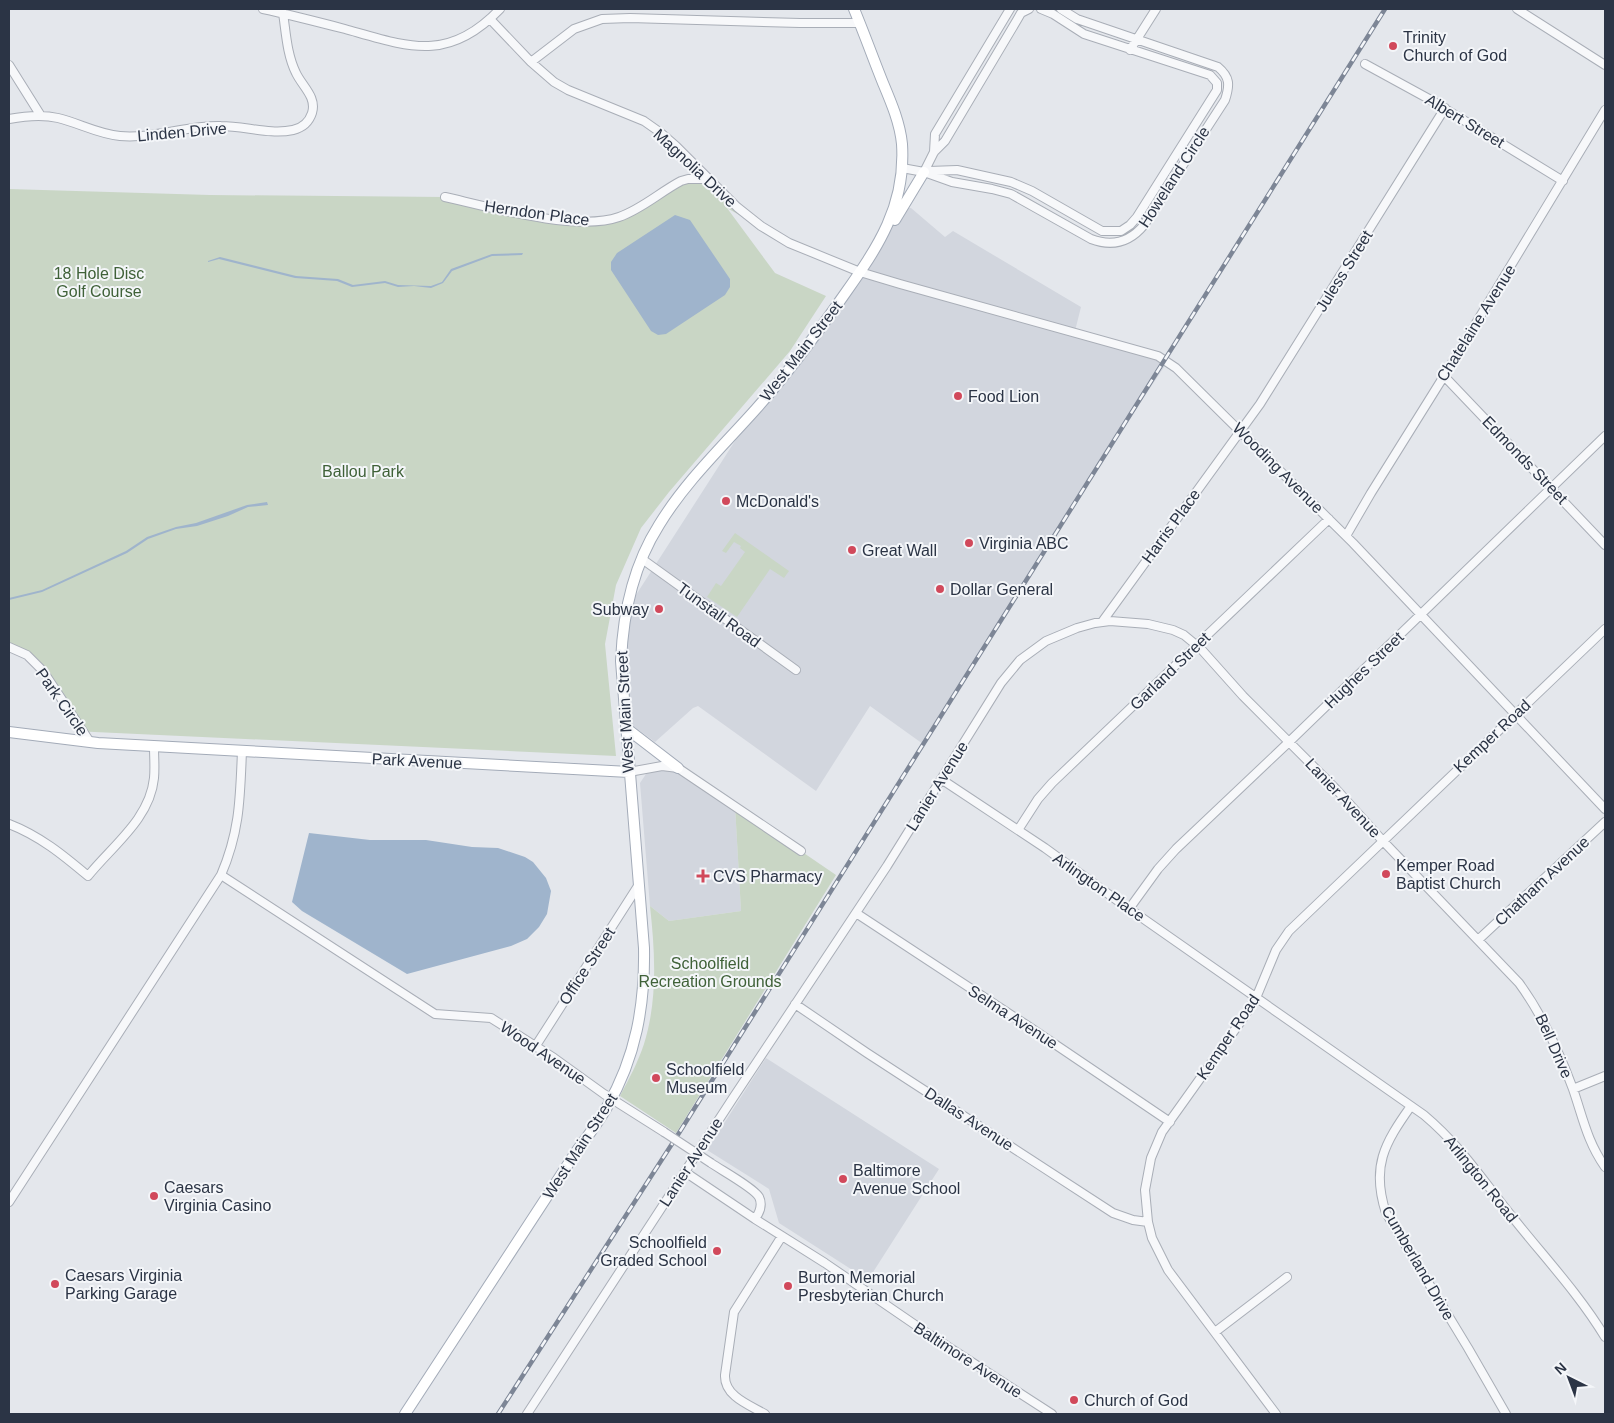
<svg xmlns="http://www.w3.org/2000/svg" width="1614" height="1423" font-family="Arial,sans-serif">
<style>
.built{fill:#d2d6de}
.green{fill:#c9d6c5}
.water{fill:#9fb4cc}
.lines{fill:none;stroke-linecap:round;stroke-linejoin:round}
.minor-casing{stroke:#a9aeb7;stroke-width:10}
.major-casing{stroke:#a3abb8;stroke-width:12}
.minor{stroke:#f7f8fa;stroke-width:8}
.major{stroke:#fff;stroke-width:10}
.rail-casing{stroke:#7d8696;stroke-width:4.5}
.rail{stroke:#f4f6f9;stroke-width:2.5;stroke-dasharray:8;stroke-linecap:butt}
.minor-bridge-casing{stroke:#a9aeb7;stroke-width:10;stroke-linecap:butt}
.minor-bridge{stroke:#f7f8fa;stroke-width:8}
.poi-dot{fill:#d1495b;stroke:#f4f6f9;stroke-width:2}
.labels{text-anchor:middle;dominant-baseline:central;stroke-width:4;stroke-linejoin:round;paint-order:stroke}
.poi-label{font-size:16px;fill:#2b3445;stroke:#f4f6f9;text-anchor:start}
.street-label{font-size:16px;fill:#2b3445;stroke:#f4f6f9}
.park-label{font-size:16px;fill:#3f6138;stroke:#f4f6f9}
</style>
<rect width="100%" height="100%" fill="#e4e7ec"/>
<path class="built" d="M903,208H911L945,237L953,231L1081,307L1075,331L1168,361L1078,496L923,744L870,706L816,791L698,706L693,708L655,742L625,720V612L753,413Z
M669,766L735,806L741,911L669,921L650,906L640,783L650,768Z
M766,1058L939,1169L868,1280L779,1223L769,1189L707,1150Z"/>
<path class="green" d="M688,179H709L737,207L789,243L727,208L775,273L826,296L790,351L669,492L641,528L616,585L605,644L616,756L73,731L72,721L33,665L24,657L9,652V189L210,195L445,197L586,222L619,217Z
M735,533L789,571L784,578L770,569L737,617L707,597L716,583L721,586L745,552L740,548L741,546L734,542L726,553L722,551Z
M735,806L836,875L676,1133L620,1096C629,1079 638,1062 644,1044C658,999 655,952 650,906L669,921L741,911Z"/>
<path class="water" d="M675,215L690,220L730,279V287L725,295L666,334L658,335L651,331L611,270V262L617,253Z
M523,253L522,255L492,256L452,271L443,283L431,288L414,286L398,287L385,283L352,287L337,281L295,278L219,259L208,262V261L220,257L296,276L338,279L353,285L385,281L398,285L431,286L442,282L451,269L492,254Z
M267,502L268,505L248,507L228,516L197,526L176,529L148,539L127,553L42,592L9,600V598L42,590L126,551L147,537L176,527L196,523L247,505Z
M309,833L370,840H426L472,847L498,848L525,857L533,862L546,878L551,891L547,914L539,927L527,939L511,946L407,974L302,911L292,902Z"/>
<g class="lines">
<g class="minor-casing">
<path id="minor" d="M263,9C291,15 318,22 345,29C409,47 448,63 500,9
M1517,9L1605,65
M490,19L531,62L554,82L568,90L644,121L661,133L676,146L737,207L761,226L789,243L860,272L900,284L1158,356L1176,368L1353,543L1605,809
M1130,50L1156,9
M531,62L574,29L602,19L630,18L800,23H860
M1365,64L1429,99L1563,181
M9,65L41,116
M9,119C25,116 41,114 58,118C79,123 98,134 120,136C154,139 187,125 221,126C245,126 270,135 293,130C302,128 309,122 312,113C317,97 302,86 296,73C287,55 286,33 283,13
M934,152L935,134L1010,9
M902,168L924,172L934,152L945,141L1017,20L1021,13L1029,9
M929,171L957,170L1011,182L1032,191L1102,231H1121L1130,225L1137,217L1217,90V83L1210,75L1084,34L1053,14L1041,9
M924,172L952,182L992,189L1011,194L1091,239C1112,247 1130,242 1144,225L1225,100C1230,85 1230,77 1218,67L1077,19L1061,9
M445,197C489,207 577,232 619,217C642,209 660,192 681,181L688,179H709
M1444,376L1605,545
M1346,536L1371,493L1444,376L1605,110
M642,559L796,670
M1102,622L1260,404L1445,108
M9,647L27,655L43,671L90,742
M629,772L662,766L678,768L801,851
M941,779L1045,848L1118,901L1424,1115C1462,1147 1483,1181 1514,1219C1545,1258 1579,1294 1605,1337
M9,824C40,836 63,855 88,876C112,846 150,819 154,778C155,768 154,757 154,747
M1018,830L1038,799L1052,783L1329,519
M221,875L435,1014L491,1018L554,1058L604,1094L664,1132
M1129,909L1158,869L1176,849L1290,741L1605,436
M856,913L1028,1026L1170,1122
M1478,940L1605,822
M795,1004L867,1053L1113,1213L1133,1220L1148,1222
M535,1047L638,886
M1573,1089L1605,1076
M1411,1106C1384,1144 1371,1167 1386,1213L1468,1348L1506,1414
M711,1163C721,1170 754,1188 759,1197C763,1205 760,1212 755,1219
M685,1172L755,1219L825,1263L930,1335L1052,1414
M9,1202L221,875C240,831 240,798 242,751
M1215,1332L1287,1277
M527,1414L733,1098L887,866L1001,683L1020,660L1046,641L1077,628L1095,623L1110,621L1148,624L1173,630L1184,635L1201,649L1243,696L1336,789L1382,840L1519,983C1543,1016 1559,1051 1573,1089C1583,1118 1587,1141 1605,1167
M765,1414C749,1405 724,1396 725,1375L734,1312L782,1236
M1276,1414L1168,1270L1152,1238L1148,1222L1145,1190L1151,1158L1162,1132L1244,1017L1256,998L1276,950L1289,931L1605,629"/>
</g>
<g class="major-casing">
<path id="major" d="M895,220L924,172
M626,728L678,768
M9,732L98,743L629,772
M405,1414L576,1152C587,1137 598,1123 607,1107C636,1057 645,1005 644,948L621,661C623,613 633,566 659,525C685,482 723,446 756,409C788,373 816,335 844,295C878,247 906,206 902,144C900,123 891,102 883,83C873,58 864,33 854,9"/>
</g>
<use href="#minor" class="minor"/>
<use href="#major" class="major"/>
<g class="rail-casing">
<path id="rail" d="M498,1414L679,1133L1385,9"/>
</g>
<use href="#rail" class="rail"/>
<g class="minor-bridge-casing">
<path id="minor-bridge" d="M664,1132L711,1163"/>
</g>
<use href="#minor-bridge" class="minor-bridge"/>
</g>
<g class="poi-dot">
<circle cx="1393" cy="46" r="5"/>
<circle cx="958" cy="396" r="5"/>
<circle cx="726" cy="501" r="5"/>
<circle cx="969" cy="543" r="5"/>
<circle cx="852" cy="550" r="5"/>
<circle cx="940" cy="589" r="5"/>
<circle cx="659" cy="609" r="5"/>
<circle cx="1386" cy="874" r="5"/>
<path d="M700.5 868.5h5v5h5v5h-5v5h-5v-5h-5v-5h5z"/>
<circle cx="656" cy="1078" r="5"/>
<circle cx="843" cy="1179" r="5"/>
<circle cx="154" cy="1196" r="5"/>
<circle cx="717" cy="1251" r="5"/>
<circle cx="55" cy="1284" r="5"/>
<circle cx="788" cy="1286" r="5"/>
<circle cx="1074" cy="1400" r="5"/>
</g>
<g class="labels">
<g class="poi-label">
<text x="1403" y="37">Trinity<tspan x="1403" dy="18">Church of God</tspan></text>
<text x="968" y="396">Food Lion</text>
<text x="736" y="501">McDonald's</text>
<text x="979" y="543">Virginia ABC</text>
<text x="862" y="550">Great Wall</text>
<text x="950" y="589">Dollar General</text>
<text x="649" y="609" text-anchor="end">Subway</text>
<text x="1396" y="865">Kemper Road<tspan x="1396" dy="18">Baptist Church</tspan></text>
<text x="713" y="876">CVS Pharmacy</text>
<text x="666" y="1069">Schoolfield<tspan x="666" dy="18">Museum</tspan></text>
<text x="853" y="1170">Baltimore<tspan x="853" dy="18">Avenue School</tspan></text>
<text x="164" y="1187">Caesars<tspan x="164" dy="18">Virginia Casino</tspan></text>
<text x="707" y="1242" text-anchor="end">Schoolfield<tspan x="707" dy="18">Graded School</tspan></text>
<text x="65" y="1275">Caesars Virginia<tspan x="65" dy="18">Parking Garage</tspan></text>
<text x="798" y="1277">Burton Memorial<tspan x="798" dy="18">Presbyterian Church</tspan></text>
<text x="1084" y="1400">Church of God</text>
</g>
<g class="street-label">
<text transform="translate(1465 121) rotate(31)">Albert Street</text>
<text transform="translate(182 132) rotate(-5)">Linden Drive</text>
<text transform="translate(695 168) rotate(43)">Magnolia Drive</text>
<text transform="translate(1174 177) rotate(-57)">Howeland Circle</text>
<text transform="translate(537 213) rotate(8)">Herndon Place</text>
<text transform="translate(1344 271) rotate(-58)">Juless Street</text>
<text transform="translate(1476 323) rotate(-58)">Chatelaine Avenue</text>
<text transform="translate(801 351) rotate(-52)">West Main Street</text>
<text transform="translate(1525 460) rotate(46)">Edmonds Street</text>
<text transform="translate(1278 468) rotate(45)">Wooding Avenue</text>
<text transform="translate(1171 526) rotate(-54)">Harris Place</text>
<text transform="translate(719 615) rotate(36)">Tunstall Road</text>
<text transform="translate(1364 670) rotate(-44)">Hughes Street</text>
<text transform="translate(1170 671) rotate(-44)">Garland Street</text>
<text transform="translate(62 702) rotate(55)">Park Circle</text>
<text transform="translate(625 712) rotate(-93)">West Main Street</text>
<text transform="translate(1492 736) rotate(-43)">Kemper Road</text>
<text transform="translate(417 761) rotate(3)">Park Avenue</text>
<text transform="translate(937 786) rotate(-58)">Lanier Avenue</text>
<text transform="translate(1343 798) rotate(47)">Lanier Avenue</text>
<text transform="translate(1542 881) rotate(-43)">Chatham Avenue</text>
<text transform="translate(1099 887) rotate(35)">Arlington Place</text>
<text transform="translate(587 966) rotate(-57)">Office Street</text>
<text transform="translate(1013 1017) rotate(33)">Selma Avenue</text>
<text transform="translate(1228 1037) rotate(-56)">Kemper Road</text>
<text transform="translate(1554 1046) rotate(66)">Bell Drive</text>
<text transform="translate(543 1053) rotate(34)">Wood Avenue</text>
<text transform="translate(969 1119) rotate(33)">Dallas Avenue</text>
<text transform="translate(580 1146) rotate(-57)">West Main Street</text>
<text transform="translate(691 1162) rotate(-57)">Lanier Avenue</text>
<text transform="translate(1481 1179) rotate(51)">Arlington Road</text>
<text transform="translate(1418 1263) rotate(60)">Cumberland Drive</text>
<text transform="translate(968 1360) rotate(33)">Baltimore Avenue</text>
</g>
<g class="park-label">
<text x="99" y="273">18 Hole Disc<tspan x="99" dy="18">Golf Course</tspan></text>
<text x="363" y="471">Ballou Park</text>
<text x="710" y="963">Schoolfield<tspan x="710" dy="18">Recreation Grounds</tspan></text>
</g>
</g>
<rect width="1614" height="1423" fill="none" stroke="#2b3445" stroke-width="20"/>
<g transform="translate(1569 1378) rotate(318)" stroke="#f4f6f9" stroke-width="4" paint-order="stroke">
<path d="M0-4L9 19L0 12L-9 19Z" fill="#2b3445"/>
<text y="-8" font-size="14" font-weight="bold" text-anchor="middle" fill="#2b3445">N</text>
</g>
</svg>
